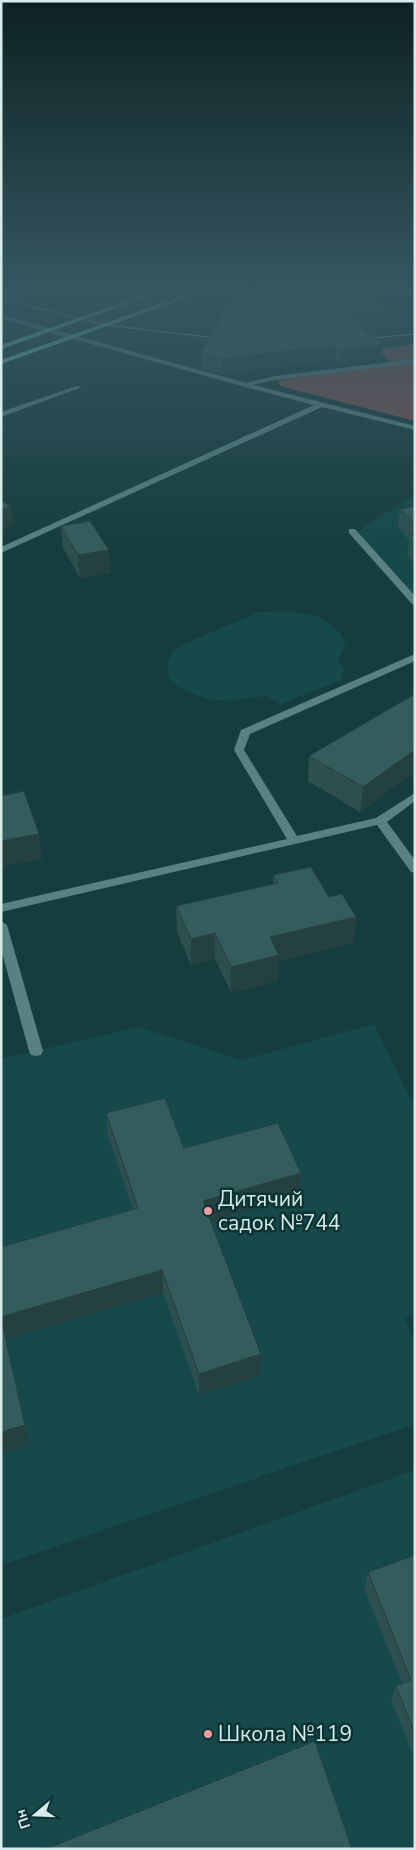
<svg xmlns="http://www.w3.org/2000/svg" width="416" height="1850" font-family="'Nunito Sans',sans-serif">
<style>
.built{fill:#16494a}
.green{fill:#7f5051}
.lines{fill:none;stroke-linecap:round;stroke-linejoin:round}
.minor{fill:#598181;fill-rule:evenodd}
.major{fill:#73cbcb;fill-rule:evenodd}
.tram{stroke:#acc4c4;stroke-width:1}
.wall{fill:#2e4f4f}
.shaded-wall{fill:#254040}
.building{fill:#355c5c;stroke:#254040}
.poi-dot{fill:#f59b9d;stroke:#0a3333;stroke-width:2}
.labels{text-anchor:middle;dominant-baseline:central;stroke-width:5;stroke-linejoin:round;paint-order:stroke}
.near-poi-label{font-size:21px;fill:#d7ebeb;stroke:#0a3333;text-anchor:start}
</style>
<rect width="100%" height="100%" fill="#163d3d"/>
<path class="built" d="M415,495V599L356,532Z
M288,611L320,617L339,632L345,641L344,649L338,659L344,671L341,680L280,704L267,696L226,701L207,699L176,686L169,678L167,669L169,660L173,652L184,644L259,612Z
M374,1024L415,1108V1314L404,1317L415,1342V1424L1,1565V1059L139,1027L242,1060Z
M412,1471L415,1476V1849H1V1619Z"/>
<path class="green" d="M415,344V421L280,386L278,381L286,379L393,365L376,349Z"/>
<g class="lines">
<path class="minor" d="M1,315L246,383L275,376L415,359V363L275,380L253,385L415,426V430L322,407L1,553V547L314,405L242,386L1,319Z
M77,386L82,387L1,417V412Z
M349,529H355L415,596V605L412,604L349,533Z
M415,654V661L250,734L244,750L297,836L376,818L415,793V801L387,822L415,860V873L411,872L377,825L1,912V904L287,839L234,750L241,730Z
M1,921L7,925L43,1051L41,1055L36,1056L31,1055L29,1051L1,949Z"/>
<path class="major" d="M152,292H162L1,349V345Z
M193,292H203L1,364V360Z"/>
<path class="tram" d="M1,299L106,325L225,339
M362,339L415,334"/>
</g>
<path class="wall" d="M390,311L389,325L363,328L382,359L341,364L335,360L222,374L201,369V354Z
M415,506V564L407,556L409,540L398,528L400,509Z
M61,526L109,550L110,573L80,578L63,548Z
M412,695L360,812L308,781L309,756Z
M273,875L329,897L356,917L353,943L279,961L278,981L231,992L215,959L191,965L177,932L176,906L273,884Z
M106,1113L184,1148L301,1173L299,1196L210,1221L261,1354L260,1375L199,1395L163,1292L6,1339L30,1445L1,1454V1247L133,1210L108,1136Z
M415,1555V1760L391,1700L396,1686L402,1683L364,1589L368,1572Z"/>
<path class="shaded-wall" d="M390,311L389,325L347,331L348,316Z
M383,344L382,359L341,364L342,350Z
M336,345L335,360L222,374V359Z
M11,506L13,525L1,530V510Z
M109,550L110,573L80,578L78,555Z
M415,750V772L360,812L363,787Z
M39,834L42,859L1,867V841Z
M356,917L353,943L279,961L278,981L231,992V967L270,937Z
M215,933V959L191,965V939Z
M301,1173L299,1196L203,1223V1201Z
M162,1270L163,1292L6,1339L1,1317Z
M261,1354L260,1375L199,1395V1374Z
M25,1425L30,1445L1,1454V1432Z"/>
<path class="building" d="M292,292H365L390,311L348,316L383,344L342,350L336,345L222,359L201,354L232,298Z
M1,501L11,506L1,510Z
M415,506V523L400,509Z
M90,521L109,550L78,555L61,526Z
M415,535V542L409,536Z
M415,694V750L363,787L309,756Z
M24,791L39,834L1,841V796Z
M311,867L329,897L342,894L356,917L270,937L279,955L231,967L215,933L191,939L176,906L278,883L273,875Z
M165,1098L184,1148L278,1123L301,1173L203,1201L261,1354L199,1374L162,1270L1,1317V1247L138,1208L106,1113Z
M1,1319L25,1425L1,1432Z
M415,1555V1733L396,1686L411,1680L368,1572Z
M315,1741L352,1849H46Z"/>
<linearGradient id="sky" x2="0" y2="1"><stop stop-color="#0c2222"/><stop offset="0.53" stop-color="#365762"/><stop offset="1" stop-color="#365762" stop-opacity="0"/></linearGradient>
<rect width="416" height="551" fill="url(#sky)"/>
<g class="poi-dot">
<circle cx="208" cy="1211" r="5"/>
<circle cx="208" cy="1734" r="5"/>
</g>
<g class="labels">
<g class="near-poi-label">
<text x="218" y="1199">Дитячий<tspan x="218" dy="24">садок №744</tspan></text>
<text x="218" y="1734">Школа №119</text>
</g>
</g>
<rect width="416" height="1850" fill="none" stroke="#d7ebeb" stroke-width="5"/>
<g transform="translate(35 1815) rotate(251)" stroke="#0a3333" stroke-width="4" paint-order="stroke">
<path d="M0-4L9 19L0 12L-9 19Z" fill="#d7ebeb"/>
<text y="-8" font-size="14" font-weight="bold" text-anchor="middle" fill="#d7ebeb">Пн</text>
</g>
</svg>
